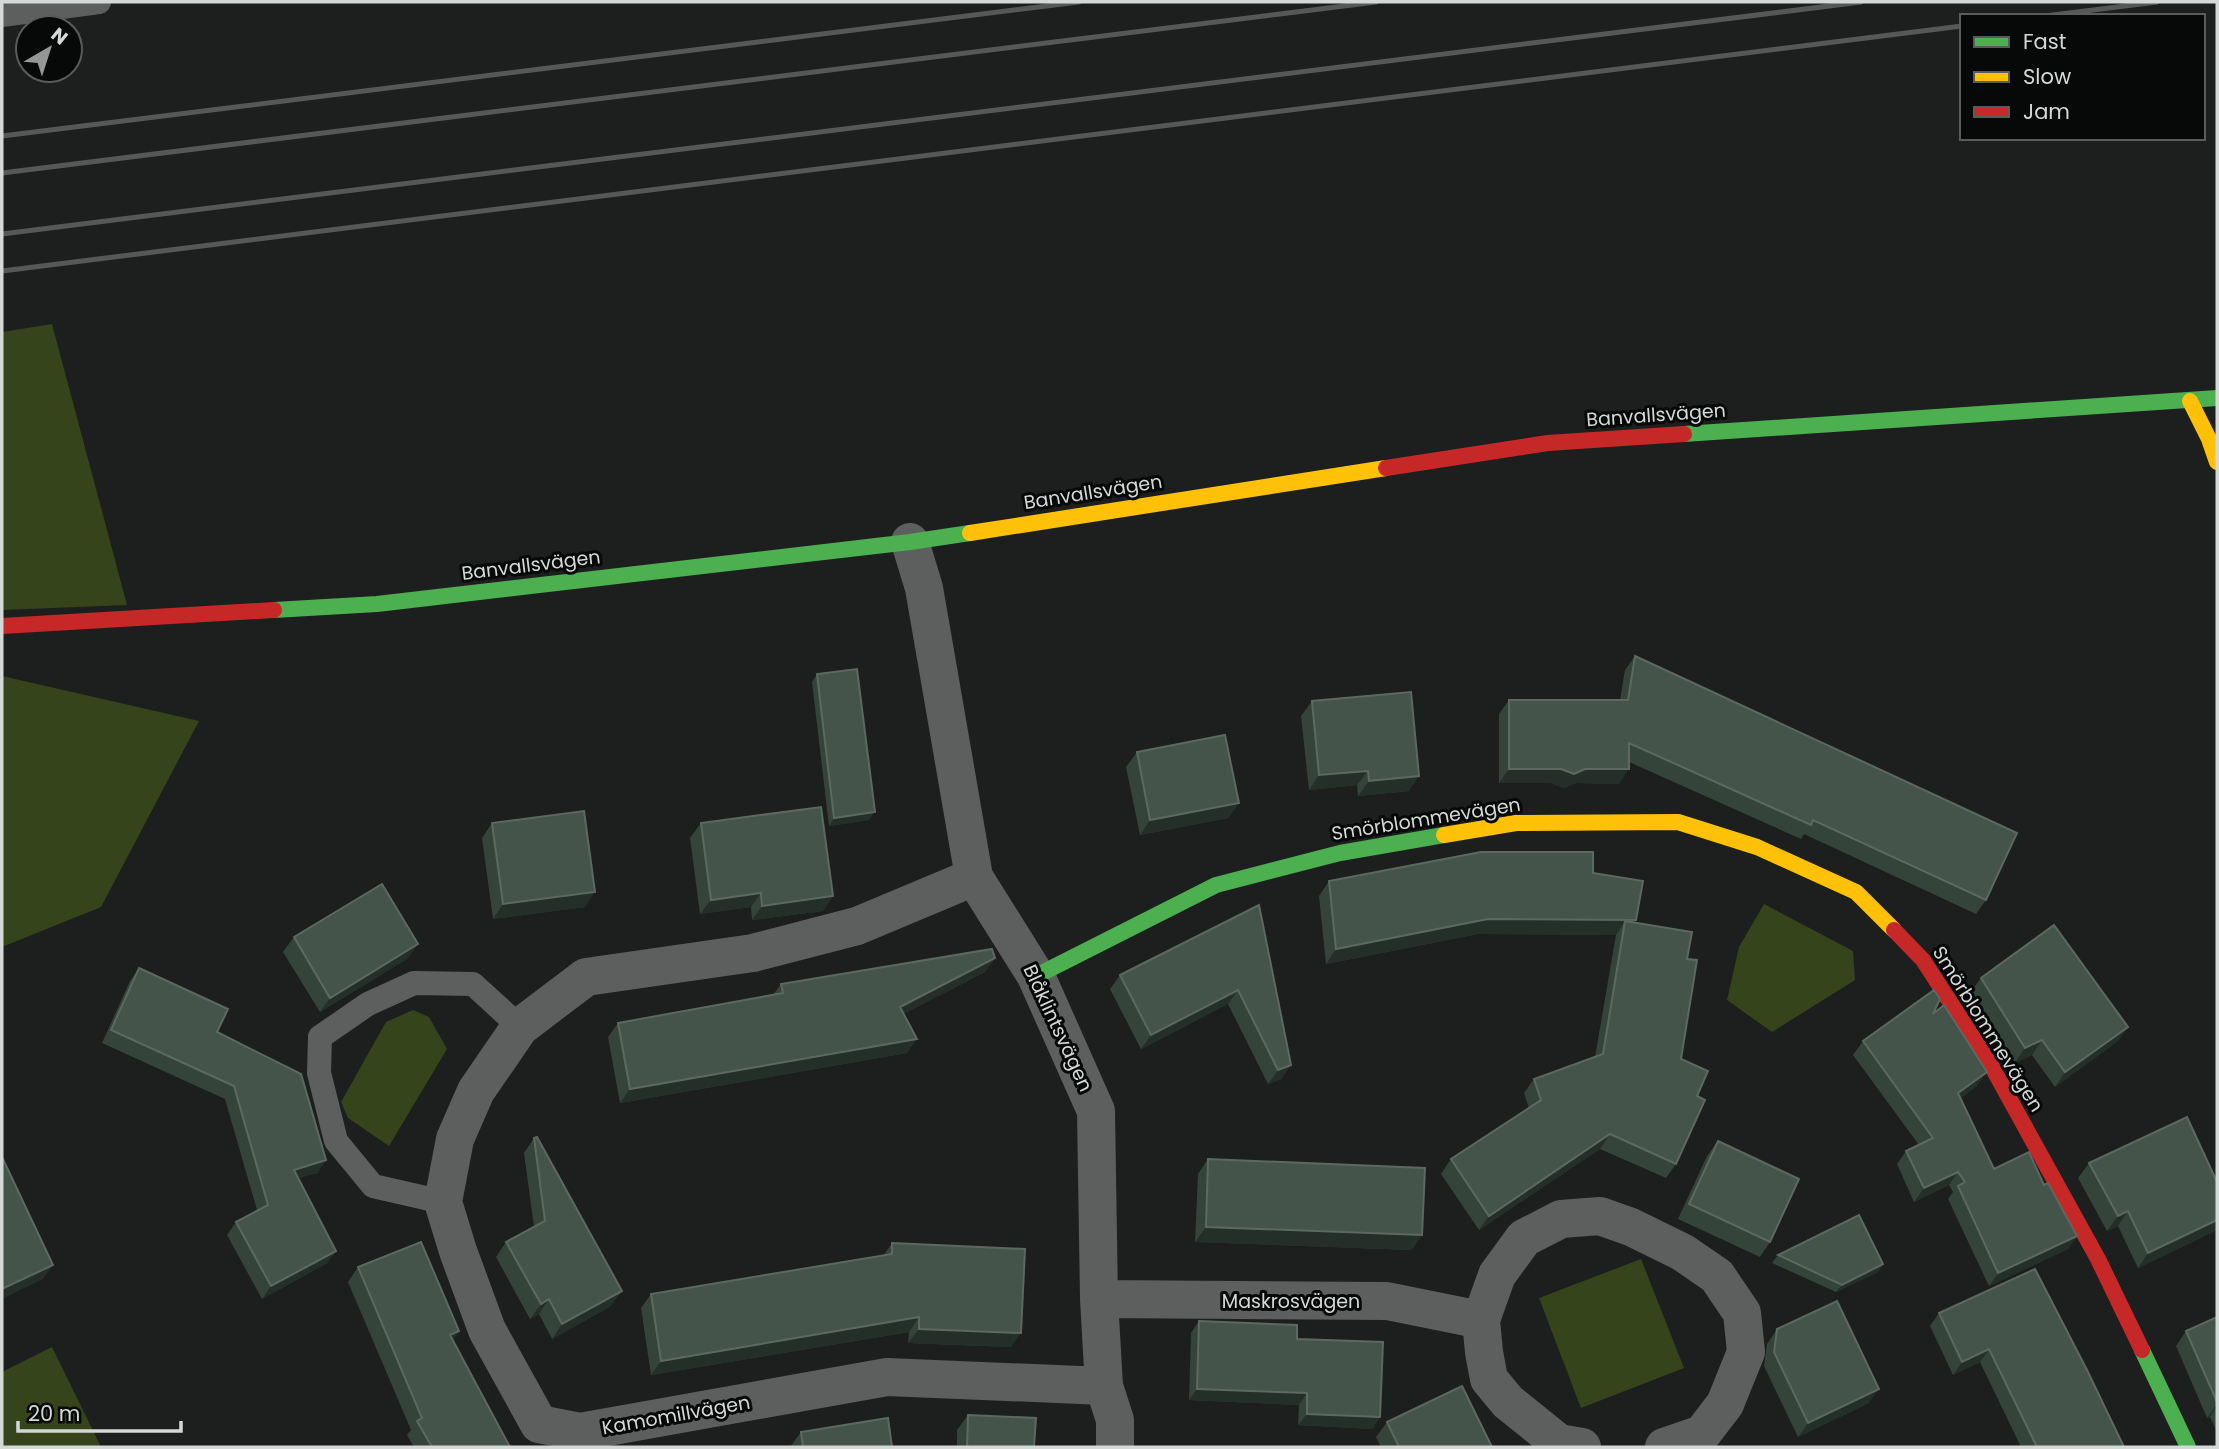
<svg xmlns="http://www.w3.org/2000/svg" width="2219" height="1449" font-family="Poppins,sans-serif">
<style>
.green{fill:#35441b}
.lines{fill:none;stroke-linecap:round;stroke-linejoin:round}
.lane{stroke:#5d5f5f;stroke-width:24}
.street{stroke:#5d5f5f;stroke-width:38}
.fast{stroke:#4caf50;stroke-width:16}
.slow{stroke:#ffc107;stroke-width:16}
.jam{stroke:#c62828;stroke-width:16}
.rail{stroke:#565857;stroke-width:5}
.wall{fill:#34443b}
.shaded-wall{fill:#232f28}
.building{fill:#45544b;stroke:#5c6961;stroke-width:2}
.labels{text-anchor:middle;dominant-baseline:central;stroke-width:6;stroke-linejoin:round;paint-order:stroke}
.street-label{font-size:19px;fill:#d4d8d6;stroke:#070909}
</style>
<rect width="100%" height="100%" fill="#1c1f1e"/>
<path class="green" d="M52,324L127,605L2,610V332Z
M2,676L199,721L101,907L2,947Z
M1764,904L1853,951L1855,980L1772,1032L1727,1000L1739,947Z
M413,1010L429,1017L447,1049L389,1146L348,1118L341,1102L386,1022Z
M1641,1259L1684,1368L1581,1408L1539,1298Z
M52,1347L101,1447H2V1372Z"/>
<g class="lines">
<path class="lane" d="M2,15L99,2
M443,1202L373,1186L336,1141L319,1073L320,1037L368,1004L414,983L473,984L520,1027"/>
<path class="street" d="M910,542L924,588L974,877L1036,976L1096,1111L1099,1299L1104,1386L1115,1420V1447
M974,877L857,926L753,953L586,977L520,1027L476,1091L455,1139L443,1202L458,1251L487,1330L539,1424L580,1432L887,1377L1104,1386
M1099,1299L1387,1301L1481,1320
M1582,1447L1559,1443L1508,1402L1489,1379L1484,1352L1481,1320L1497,1275L1524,1238L1561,1219L1600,1216L1631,1227L1682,1252L1717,1276L1742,1313L1746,1352L1725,1404L1702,1434L1664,1447"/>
<path class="fast" d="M1684,434L2217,398
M274,610L377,604L910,542L970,533
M1036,976L1216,885L1340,853L1444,835
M2142,1350L2188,1447"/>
<path class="slow" d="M2190,401L2209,439L2217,462
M970,533L1386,468
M1444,835L1516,823L1678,822L1757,847L1856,892L1894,930"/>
<path class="jam" d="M1386,468L1548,443L1684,434
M2,626L274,610
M1894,930L1923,960L1992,1067L2098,1259L2142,1350"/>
<path class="rail" d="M2045,16L2157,2
M2,136L1079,2
M2,173L1376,2
M2,234L1861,2
M2,271L1962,26"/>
</g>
<path class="wall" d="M1635,656L1986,900L1976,914L1804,834L1801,839L1629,762L1619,784L1576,783L1564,788L1551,783H1499V714L1509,700H1620L1625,670Z
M817,674L869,820L829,826L812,682Z
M1312,701L1409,791L1358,796L1357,785L1309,790L1301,716Z
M1137,752L1239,803L1228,818L1140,835L1126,767Z
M492,823L585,907L493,919L482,838Z
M701,823L833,896L823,911L752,920L751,907L700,914L690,838Z
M1593,873L1636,920L1635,922L1687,959L1681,1059L1697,1096L1676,1164L1666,1178L1600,1149L1479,1230L1441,1174L1451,1159L1529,1108L1524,1093L1534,1079L1595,1057L1616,935L1478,934L1326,964L1319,896L1329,881Z
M1259,905L1291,1065L1281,1079L1268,1084L1228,1004L1141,1049L1110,989L1120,975Z
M294,937L418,944L407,959L320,1012L283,952Z
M995,958L985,972L903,1014L907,1053L620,1103L608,1037L618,1023L773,995L781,984Z
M139,968L217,1032L326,1160L317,1173L298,1178L336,1251L327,1263L262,1299L227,1235L236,1222L257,1210L225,1099L102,1043L130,981Z
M1981,978L2128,1027L2118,1041L2055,1087L2032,1055L2015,1063L1970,993Z
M1933,1014L1977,1086L1960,1098L1994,1169L2044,1185L2077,1236L2068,1249L1989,1286L1948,1199L1953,1192L1949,1185L1914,1202L1897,1164L1906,1151L1919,1145L1853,1055L1863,1041Z
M534,1138L611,1306L552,1339L539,1314L530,1319L496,1257L506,1242L534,1227L524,1153Z
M1718,1141L1770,1242L1760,1257L1678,1219L1707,1156Z
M1208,1159L1412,1250L1195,1242L1198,1174Z
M2089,1163L2217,1182V1230L2138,1268L2118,1226L2107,1231L2078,1178Z
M892,1243L1011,1347L908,1343L909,1332L651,1375L641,1308L651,1294L883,1256Z
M1778,1255L1883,1264L1878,1272L1836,1292L1772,1263Z
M358,1267L459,1331L453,1340L510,1447H414L407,1435L411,1430L348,1282Z
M1939,1313L2124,1447H2021L1980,1362L1953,1375L1930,1326Z
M2217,1317V1432L2210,1417L2207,1418L2176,1346L2186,1331Z
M1199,1321L1297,1339L1380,1417L1372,1429L1298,1425L1299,1405L1189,1400L1191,1333Z
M1777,1329L1869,1403L1798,1437L1764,1366L1767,1344Z
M968,1415L1034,1447H957V1430Z
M1387,1422L1492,1447H1381L1376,1437Z
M801,1432L892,1447H790Z"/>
<path class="shaded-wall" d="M1509,769H1629L1619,784L1576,783L1564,788L1551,783H1499Z
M1368,771L1357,785L1309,790L1319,775Z
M1419,776L1409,791L1358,796L1369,781Z
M1239,803L1228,818L1140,835L1150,820Z
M875,812L869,820L829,826L834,818Z
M595,892L585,907L493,919L503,904Z
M761,893L751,907L700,914L711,900Z
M833,896L823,911L752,920L762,906Z
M1488,919L1636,920L1626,935L1625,921L1616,935L1478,934L1326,964L1336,949Z
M418,944L407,959L320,1012L330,998Z
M995,958L985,972L890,1021L900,1007Z
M1238,990L1228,1004L1141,1049L1151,1035Z
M2128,1027L2118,1041L2055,1087L2065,1072Z
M917,1039L907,1053L620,1103L630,1089Z
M2042,1040L2032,1055L2015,1063L2025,1048Z
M1291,1065L1281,1079L1268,1084L1278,1070Z
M1987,1072L1977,1086L1949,1107L1958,1093Z
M1610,1134L1600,1149L1479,1230L1489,1216Z
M326,1160L317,1173L285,1182L294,1170Z
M1958,1172L1949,1185L1914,1202L1924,1188Z
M2128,1211L2118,1226L2107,1231L2118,1216Z
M2217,1220V1230L2138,1268L2148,1253Z
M1206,1227L1422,1235L1412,1250L1195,1242Z
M2077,1236L2068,1249L1989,1286L1998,1273Z
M336,1251L327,1263L262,1299L271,1286Z
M1883,1264L1878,1272L1836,1292L1842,1285Z
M53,1265L43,1279L2,1299V1289Z
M622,1291L611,1306L552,1339L562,1324Z
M549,1299L539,1314L530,1319L541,1304Z
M919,1317L909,1332L651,1375L661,1361Z
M919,1329L1021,1333L1011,1347L908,1343Z
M459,1331L449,1346L450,1335Z
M1989,1349L1980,1362L1953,1375L1962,1362Z
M1197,1389L1307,1393L1299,1405L1189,1400Z
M1879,1389L1869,1403L1798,1437L1808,1423Z
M2217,1404V1406L2210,1417L2207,1418Z
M1307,1414L1380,1417L1372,1429L1298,1425Z"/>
<path class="building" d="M1635,656L2017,833L1986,900L1813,820L1811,825L1629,743V769H1585L1574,774L1561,769H1509V700H1628Z
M857,669L875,812L834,818L817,674Z
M1411,692L1419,776L1369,781L1368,771L1319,775L1312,701Z
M1225,735L1239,803L1150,820L1137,752Z
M821,807L833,896L762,906L761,893L711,900L701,823Z
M584,811L595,892L503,904L492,823Z
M1481,852H1593V873L1643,881L1636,920L1488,919L1336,949L1329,881Z
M382,884L418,944L330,998L294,937Z
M1259,905L1291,1065L1278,1070L1238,990L1151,1035L1120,975Z
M1625,921L1692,932L1687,959L1697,960L1681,1059L1708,1071L1697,1096L1705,1100L1676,1164L1610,1134L1489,1216L1451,1159L1541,1100L1534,1079L1603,1054Z
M2054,925L2128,1027L2065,1072L2042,1040L2025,1048L1981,978Z
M992,949L995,958L900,1007L917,1039L630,1089L618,1023L783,993L781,984Z
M139,968L228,1009L217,1032L301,1074L326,1160L294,1170L336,1251L271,1286L236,1222L268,1205L234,1086L111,1030Z
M1934,990L1940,999L1933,1014L1944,1005L1987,1072L1958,1093L1994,1169L2029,1152L2044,1185L2048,1183L2077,1236L1998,1273L1958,1186L1965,1182L1958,1172L1924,1188L1906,1151L1933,1138L1863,1041Z
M2187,1117L2217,1182V1220L2148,1253L2128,1211L2118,1216L2089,1163Z
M537,1137L622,1291L562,1324L549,1299L541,1304L506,1242L545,1221L534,1138Z
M1718,1141L1799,1179L1770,1242L1689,1204Z
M2,1157L53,1265L2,1289Z
M1208,1159L1425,1168L1422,1235L1206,1227Z
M1859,1215L1883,1264L1842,1285L1778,1255Z
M421,1242L459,1331L450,1335L510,1447H432L417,1421L422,1418L358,1267Z
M892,1243L1025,1249L1021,1333L919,1329V1317L661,1361L651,1294L892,1254Z
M2035,1269L2087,1370L2124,1447H2037L1989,1349L1962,1362L1939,1313Z
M1837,1301L1879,1389L1808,1423L1774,1352L1777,1329Z
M2217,1317V1402L2186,1331Z
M1199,1321L1297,1325V1339L1383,1342L1380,1417L1307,1414V1393L1197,1389Z
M1462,1386L1492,1447H1399L1387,1422Z
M968,1415L1036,1418L1034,1447H967Z
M888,1418L892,1447H803L801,1432Z"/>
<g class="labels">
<g class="street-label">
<text transform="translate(1656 415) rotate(-4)">Banvallsvägen</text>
<text transform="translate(1093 492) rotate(-9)">Banvallsvägen</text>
<text transform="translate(531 565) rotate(-7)">Banvallsvägen</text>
<text transform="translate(1426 819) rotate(-9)">Smörblommevägen</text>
<text transform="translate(1058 1028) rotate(65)">Blåklintsvägen</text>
<text transform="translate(1988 1029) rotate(58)">Smörblommevägen</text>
<text x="1291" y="1301">Maskrosvägen</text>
<text transform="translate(676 1415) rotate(-10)">Kamomillvägen</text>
</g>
</g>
<rect width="2219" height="1449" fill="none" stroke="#d4d8d6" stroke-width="7"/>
<rect x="1960" y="14" width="245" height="126" fill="#070909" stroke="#595c5b" stroke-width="2"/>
<rect x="1974" y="37" width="35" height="10" fill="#4caf50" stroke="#595c5b" stroke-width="2"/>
<text x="2023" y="49" font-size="21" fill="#d4d8d6">Fast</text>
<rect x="1974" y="72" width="35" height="10" fill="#ffc107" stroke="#595c5b" stroke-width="2"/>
<text x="2023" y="84" font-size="21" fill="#d4d8d6">Slow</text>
<rect x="1974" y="107" width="35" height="10" fill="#c62828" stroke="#595c5b" stroke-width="2"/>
<text x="2023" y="119" font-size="21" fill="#d4d8d6">Jam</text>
<g transform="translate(49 49) rotate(39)"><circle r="33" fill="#070909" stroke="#595c5b" stroke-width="2"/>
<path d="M0-5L12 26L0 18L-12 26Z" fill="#949796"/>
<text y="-10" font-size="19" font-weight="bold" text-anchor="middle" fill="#d4d8d6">N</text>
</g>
<path d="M18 1421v10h163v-10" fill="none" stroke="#d4d8d6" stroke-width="3.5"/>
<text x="28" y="1421" font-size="21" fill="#d4d8d6" stroke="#070909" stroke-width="5" paint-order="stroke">20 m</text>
</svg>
